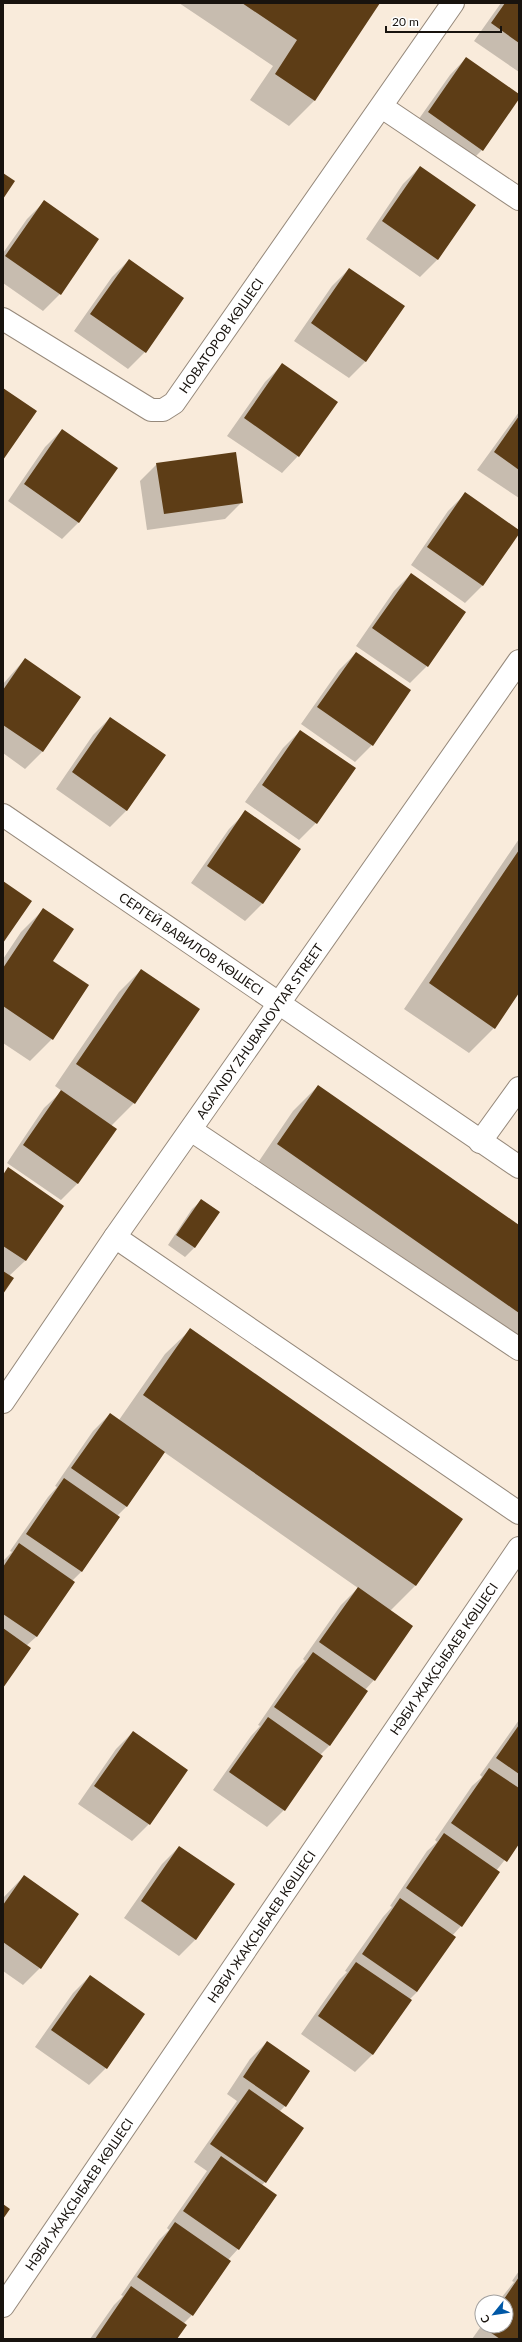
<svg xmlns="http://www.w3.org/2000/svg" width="522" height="2342" font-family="Lato,sans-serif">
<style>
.shadow{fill:#0003}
.building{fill:#5d3d16}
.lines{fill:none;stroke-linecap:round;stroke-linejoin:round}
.minor-casing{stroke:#96897b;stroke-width:24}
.minor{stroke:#fff;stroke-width:22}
.labels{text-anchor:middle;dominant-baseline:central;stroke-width:4;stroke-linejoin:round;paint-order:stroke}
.street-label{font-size:13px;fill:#18130e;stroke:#fff}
</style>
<rect width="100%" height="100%" fill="#f9ebdb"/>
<path class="shadow" d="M179,3H379L314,101L289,126L250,100L273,66Z
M501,3H519V72L474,41Z
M466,58L519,95V98L482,150L465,167L411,130L450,75Z
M420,167L475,205L437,260L420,277L366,239L403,184Z
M44,202L60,294L43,311L3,283V253L27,219Z
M129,260L145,352L128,369L74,331L112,277Z
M349,269L366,361L349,378L294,341L332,286Z
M282,365L298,456L282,473L227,436L265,382Z
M519,412V498L477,470Z
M62,430L79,522L62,539L8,501L45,447Z
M157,464L242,502L225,519L147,530L140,481Z
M465,494L519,532L482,586L465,603L411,565L448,511Z
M411,574L427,666L410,683L356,646L394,591Z
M356,653L372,745L355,762L301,724L339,670Z
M25,659L80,697L42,752L25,769L3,753V684Z
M110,718L127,810L110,827L56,789L93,735Z
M300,731L316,823L299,840L245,802L283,748Z
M246,812L300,849L262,904L245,921L191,883L229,829Z
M519,839V991L494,1028L469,1053L404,1009Z
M43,910L52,961V1039L30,1061L3,1043V959L21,932Z
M141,970L134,1103L111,1126L78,1183L61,1200L7,1163L44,1108L62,1091L55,1086L119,992Z
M318,1086L519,1226V1356L253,1170L293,1111Z
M8,1169L63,1206L25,1261L9,1276L3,1293V1174Z
M202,1200L219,1212L194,1248L185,1257L168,1245L192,1209Z
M191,1329L461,1520L415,1586L390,1611L374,1680L365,1690L367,1691L329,1746L320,1755L322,1756L284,1810L267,1827L213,1790L251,1736L260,1726L258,1725L296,1670L305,1661L303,1659L341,1605L358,1588L164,1452L127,1506L117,1516L119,1517L81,1572L72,1581L73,1582L36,1637L26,1646L3,1686V1561L12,1552L10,1551L48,1497L57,1487L55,1486L93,1431L110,1414L119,1420L165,1354Z
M519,1720V1842L496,1871L499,1872L461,1926L452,1936L417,1992L409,2000L410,2001L372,2055L355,2072L301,2034L339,1980L347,1972L345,1971L383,1917L392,1907L390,1906L427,1851L437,1842L435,1840L472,1786L482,1777L480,1775Z
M133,1732L149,1824L132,1841L78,1804L116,1749Z
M179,1847L196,1939L179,1956L124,1918L162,1864Z
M24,1876L40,1968L23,1985L3,1971V1898Z
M90,1976L106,2068L89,2085L35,2047L73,1993Z
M267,2042L285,2106L279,2112L265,2182L262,2185L238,2249L228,2260L230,2261L192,2315L183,2324L176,2339H90L114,2305L123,2296L121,2295L159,2240L169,2230L167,2228L207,2171L194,2162L237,2101L227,2094L250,2059Z
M519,2271V2339H472L482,2325L506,2326V2302H498L514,2282L512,2281Z"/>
<path class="building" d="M242,3H380L315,101L275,74L297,40Z
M505,3H519V43L491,23Z
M466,57L519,94V99L483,151L428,112Z
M420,166L476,205L438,260L382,221Z
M3,173L15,181L3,199Z
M44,200L99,239L61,295L5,256Z
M129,259L184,298L146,353L90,314Z
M349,268L405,306L366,362L311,323Z
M282,363L338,402L299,457L244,418Z
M3,388L37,411L3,460Z
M519,416V470L494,452Z
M62,429L118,468L79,523L24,484Z
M236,452L243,503L164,514L156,463Z
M465,492L519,530V534L483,586L427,547Z
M411,573L466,612L428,667L372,628Z
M356,652L411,690L373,746L317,707Z
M25,658L81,697L43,752L3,725V690Z
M110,717L166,755L127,811L72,772Z
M300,730L356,768L317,824L262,785Z
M245,810L301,849L263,904L207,866Z
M519,850V993L495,1029L429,983Z
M3,881L32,901L3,943Z
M43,908L74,929L53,961L89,985L53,1040L3,1006V968Z
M141,969L200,1009L135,1104L76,1064Z
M318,1085L519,1225V1313L277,1144Z
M61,1090L117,1129L78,1184L23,1145Z
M8,1167L64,1206L26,1261L3,1246V1175Z
M201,1199L220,1212L195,1248L176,1235Z
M3,1271L14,1278L3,1294Z
M190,1328L463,1519L416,1586L143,1395Z
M110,1413L165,1452L127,1507L71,1468Z
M64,1478L120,1517L82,1572L26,1534Z
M19,1543L75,1582L37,1637L3,1614V1567Z
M358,1587L413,1626L375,1681L319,1642Z
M3,1628L31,1648L3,1688Z
M313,1652L368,1691L330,1746L274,1707Z
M268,1717L323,1756L285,1811L229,1772Z
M519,1725V1774L496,1758Z
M133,1731L188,1770L150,1825L94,1786Z
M489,1768L519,1788V1844L507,1862L451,1823Z
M444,1833L500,1872L462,1927L406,1888Z
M179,1846L235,1884L196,1940L141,1901Z
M24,1875L79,1914L41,1969L3,1942V1905Z
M400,1898L456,1937L417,1992L362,1954Z
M356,1962L412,2000L373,2055L318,2016Z
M90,1975L145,2014L107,2069L51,2030Z
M267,2041L310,2071L286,2107L243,2077Z
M249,2089L304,2128L266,2183L210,2144Z
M221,2156L277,2195L239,2250L183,2211Z
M3,2204L10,2209L3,2219Z
M175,2222L231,2261L193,2316L137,2277Z
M519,2277V2339H500L484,2328L506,2326V2302H502Z
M131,2286L187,2325L177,2339H95Z"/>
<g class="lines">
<g class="minor-casing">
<g id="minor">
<path d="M382,107L519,199"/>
<path id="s1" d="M3,319L151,410H163L174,403L453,3"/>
<path id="s2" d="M3,815L519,1167"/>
<path d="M191,1130L519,1349"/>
<path d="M480,1142L519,1088"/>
<path d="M115,1237L519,1513"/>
<path id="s3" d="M3,1402L115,1237L519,661"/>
<path id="s4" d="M3,2306L519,1548"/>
</g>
</g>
<use href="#minor" class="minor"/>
</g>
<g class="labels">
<g class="street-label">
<text stroke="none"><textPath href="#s1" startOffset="281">НОВАТОРОВ КӨШЕСІ</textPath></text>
<text stroke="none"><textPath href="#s2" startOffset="228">СЕРГЕЙ ВАВИЛОВ КӨШЕСІ</textPath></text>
<text stroke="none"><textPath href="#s3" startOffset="451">AGAYNDY ZHUBANOVTAR STREET</textPath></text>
<text stroke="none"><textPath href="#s4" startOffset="783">НӘБИ ЖАҚСЫБАЕВ КӨШЕСІ</textPath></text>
<text stroke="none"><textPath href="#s4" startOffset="459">НӘБИ ЖАҚСЫБАЕВ КӨШЕСІ</textPath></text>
<text stroke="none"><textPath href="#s4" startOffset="135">НӘБИ ЖАҚСЫБАЕВ КӨШЕСІ</textPath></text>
</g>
</g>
<rect width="522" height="2342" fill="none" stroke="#18130e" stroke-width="8"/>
<g transform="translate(494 2314) rotate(240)"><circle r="19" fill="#ffffff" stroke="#a3a19f"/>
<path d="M0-3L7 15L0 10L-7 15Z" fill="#0058a6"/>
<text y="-6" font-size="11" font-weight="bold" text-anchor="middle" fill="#18130e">С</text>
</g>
<path d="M386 26v6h115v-6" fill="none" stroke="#18130e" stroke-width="2"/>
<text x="392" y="26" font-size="12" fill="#18130e" stroke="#ffffff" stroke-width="3" paint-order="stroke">20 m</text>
</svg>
